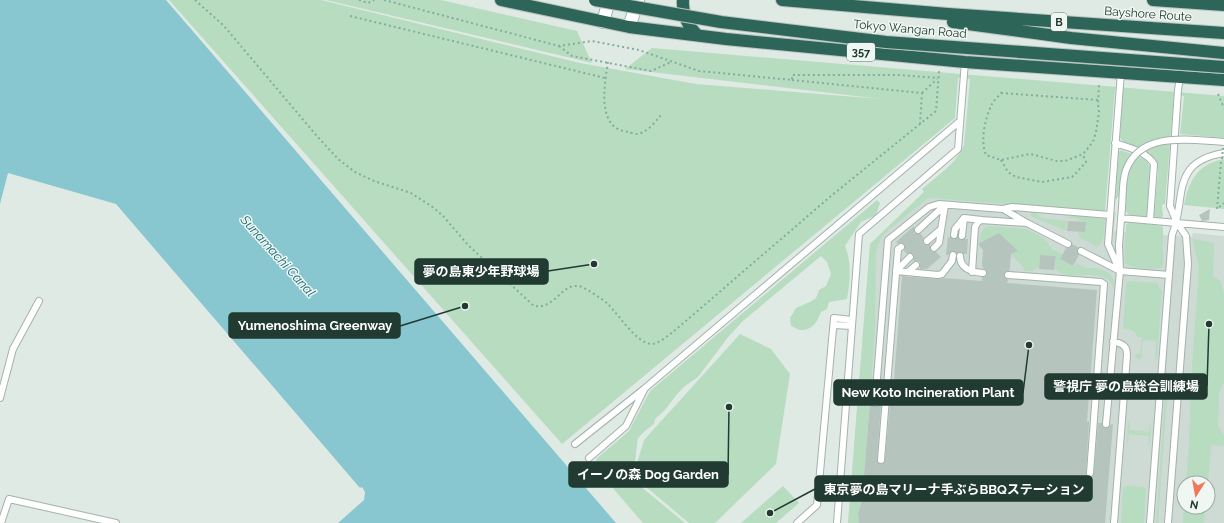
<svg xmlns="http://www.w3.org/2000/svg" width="1224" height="523" font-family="Raleway,'Noto Sans JP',sans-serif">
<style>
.built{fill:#cedad4;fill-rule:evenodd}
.green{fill:#b8dcc0}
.water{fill:#88c7cf}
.building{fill:#b5c5be}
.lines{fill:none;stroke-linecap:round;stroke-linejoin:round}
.lane-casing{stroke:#a3b2ac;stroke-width:8}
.secondary-casing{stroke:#9fb6ad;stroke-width:14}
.highway-casing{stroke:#bcc4c2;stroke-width:14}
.path{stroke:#80ae9e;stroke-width:2;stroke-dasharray:2 3;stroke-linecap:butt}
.lane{stroke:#fff;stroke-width:6}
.secondary{stroke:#fff;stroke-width:12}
.highway{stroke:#2d6658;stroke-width:12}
.lane-bridge-casing{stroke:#a3b2ac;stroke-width:8;stroke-linecap:butt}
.highway-bridge-casing{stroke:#bcc4c2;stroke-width:14;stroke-linecap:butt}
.path-bridge{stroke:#80ae9e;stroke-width:2;stroke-dasharray:2 3;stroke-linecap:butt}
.lane-bridge{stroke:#fff;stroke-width:6}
.highway-bridge{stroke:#2d6658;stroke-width:12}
.labels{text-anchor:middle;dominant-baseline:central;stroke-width:3;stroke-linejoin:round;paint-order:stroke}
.shield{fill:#f0f7f3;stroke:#5f736c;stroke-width:1}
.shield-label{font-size:11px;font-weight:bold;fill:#213a32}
.street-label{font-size:12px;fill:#213a32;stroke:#f0f7f3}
.water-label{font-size:13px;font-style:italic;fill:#1c6a75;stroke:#f0f7f3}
.leader{fill:none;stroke:#213a32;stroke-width:1.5}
.callout-dot{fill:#213a32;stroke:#f0f7f3;stroke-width:1.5}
.callout{fill:#213a32;stroke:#213a32;stroke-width:1.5}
.callout-label{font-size:13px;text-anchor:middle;font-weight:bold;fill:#fff}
</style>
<rect width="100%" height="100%" fill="#e0eae5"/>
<path class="built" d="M924,192L929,198L1116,212L1114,231L1192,237L1193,233L1224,236V523H848L870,244ZM1184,483H1208V507H1184Z"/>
<path class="green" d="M169,0H321L580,63L696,84L881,99L625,69L652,48L1224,96V138L1180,134L1184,96L1174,95L1165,204L1162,205L1163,216L1160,219L1155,217L1154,215L1158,172L1156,161L1149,152L1124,143L1120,138L1123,90L1115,89L1105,212L928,198L884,234L878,245L876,254L875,332L862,501L858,513L859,523H848L870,244L924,192L922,189C937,176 956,164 964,145L970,79L958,78L955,118L562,444Z
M326,0H441L577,31L592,63Z
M1121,150L1145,159L1150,166L1147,215L1145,216H1130L1125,210L1126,198L1117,197V199H1115L1119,152Z
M1224,159V209L1184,205C1189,181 1197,164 1224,159Z
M877,200L880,203L876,215L861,222L845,246C852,262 850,282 847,299L829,302L827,309L821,312C818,321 812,331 800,330C798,330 794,327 791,326L790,318L796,308L810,302L816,298L819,290L826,286L831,274L827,262L821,256L744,320L729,336L698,377L685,386L678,393L665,410L655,419L654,424L646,430L638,438L635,461L630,468L633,480L685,523H643L597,470L596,459L629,431L650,391Z
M1031,213H1036L1041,218L1067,221L1066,230H1064L1031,216Z
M1071,215L1103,219L1105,220C1104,229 1105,242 1097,247L1079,237L1078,232H1085L1086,222L1079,221V219L1068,218Z
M1129,222L1162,226L1163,228V264L1162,267C1155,271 1130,268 1124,263L1126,225Z
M989,226L1026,229L1044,238L1052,249L1062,254L1063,257L1061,260L1074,267L1076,263L1086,268H1097L1109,273L1114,280V289C1107,267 1079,279 1063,274C1060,273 1057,270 1055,268L1056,256L1040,255L1039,267L1032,271H1024L1023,267L1011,255L1017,251L999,233L979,244C980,236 980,228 989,226Z
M1192,239L1214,243L1213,277C1224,280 1221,285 1224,294V382L1219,392L1218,426L1224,436V446L1211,445L1208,483H1186L1189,443L1191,382L1199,266Z
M1129,281L1157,283L1159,285V289L1162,290L1157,359L1155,360L1156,341L1143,340L1141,359L1135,358L1136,354H1140L1142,337H1137L1136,333L1131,330L1123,328L1126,284Z
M740,334L771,349L790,374L776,464L715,523H689L633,476L644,440Z
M1168,382L1158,523H1156L1166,383Z
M1129,421L1130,430L1149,432L1150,423L1151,424L1150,443L1149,445H1148L1149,436L1129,434L1128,443L1127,442L1128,424Z
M783,486L799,503L776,523H741Z
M1127,486L1144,487L1146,489L1144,523H1121L1123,487Z
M1184,503V507H1206L1204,523H1183Z"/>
<path class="water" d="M0,0H166L616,523H338L364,500L365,492L362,487L360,488L116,204L8,173L0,204Z"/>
<path class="building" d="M1210,209L1209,220L1202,221L1199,215Z
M1068,221L1086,222L1085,232L1067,231Z
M914,226V233L917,234H921L924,238L923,241L924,244L927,245L930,244L931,251L933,252H936L941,257L927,269H920V262L917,261H913L914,258L913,254L911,253L907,254L904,251L905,247L904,244L901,243L898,244L896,242Z
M999,233L1018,251L1011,254L1010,267L1009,271H1006L1004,274V277L1008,280L1007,283L1097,290L1087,422H1089L1086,473V475L1089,477H1092L1094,474L1098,423H1102V426L1106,428L1109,427L1111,424H1113L1105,523H859L858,513L862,501L870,402L874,407H877L879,403L881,404L877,460L878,463L881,464L884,463L885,460L890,404L892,405L902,276L938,279L944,278L982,281V277L986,276L987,273L986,270L983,268L982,264L983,250L978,244Z
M948,237H950L954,239L958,237L962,240L966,239H968L967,254H964L961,252L957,253L953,251L950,252L948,255H946Z
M1072,244L1078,247L1077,252L1079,255L1073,266L1060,259L1066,248H1070Z
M1040,255L1056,256L1054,270L1039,269Z"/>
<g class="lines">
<g class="lane-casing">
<path id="lane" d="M1115,143C1129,148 1146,151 1154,164L1150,220
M1003,209L1012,207L1110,215
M1121,218L1177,223L1170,206L1178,90L1180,77
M1177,223L1224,227
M918,230L945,205
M954,235L955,229L964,218L982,220
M962,236L964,218
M927,241L941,229
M934,248L939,243L945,205
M1081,251L1120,271L1169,275
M960,256C960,269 972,272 983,273
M1118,267L1108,244L1121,72
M896,271L938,275L942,274L952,261L953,255
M896,271L910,257
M908,272L916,265
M972,272L975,227L978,222L981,220L1027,223L1068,244
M1008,275L1101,282L1104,284L1090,473
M834,325L852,326
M1113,341C1122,344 1127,345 1127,355L1114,523
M0,398L13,349L39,301
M875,403L888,240L929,207L939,204L1003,209L1027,223
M1106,424L1120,271L1119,245L1122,207
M575,444L644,389L960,121
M589,458L626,426L644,390
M881,460L898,249L901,247
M1,523L9,499L116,523
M797,523L817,505L834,318L852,320
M837,523L859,234L958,149L965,62
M1150,523L1172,235C1187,199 1169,162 1224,153
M1168,523L1188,264L1186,236L1177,223"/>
</g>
<g class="secondary-casing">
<path id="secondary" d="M603,22L609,0
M629,27L638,0"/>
</g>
<g class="highway-casing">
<path id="highway" d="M501,0L629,27L726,39L965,62L1224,80
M683,0C682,14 687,25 697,35
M782,0L948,14L1224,33
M1153,0L1224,5
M953,22L1071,38L1224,53"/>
</g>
<path class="path" d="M195,0L224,26L316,135L338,159L355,172L374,181L411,193L434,208L444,217L468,245L534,306C556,310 562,280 582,287C590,291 601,298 608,304C618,314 637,344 652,344C660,343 667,336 673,332L831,196L936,111L939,71
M359,0L368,3L374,0
M384,0L559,46L592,41L639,50L699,71L792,80V75H899L938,78
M350,16L605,78
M559,46L572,56L651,71L671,62
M608,62C605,81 598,119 618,129C621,131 625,131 628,132C630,132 634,134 637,134C647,133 655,122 661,115
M792,80L922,93L920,124
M1002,92C999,96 994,100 992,104C985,118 980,141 986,155L1001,160L1030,154L1057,161H1065L1083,154L1093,142L1096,132L1099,112L1098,104L1099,84
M922,93L937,79
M1001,93L1098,100
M1218,94L1224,108
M1001,160L1008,172L1016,177L1042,182L1072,177L1078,171L1086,162L1083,155
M1221,162L1217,209L1224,203"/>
<use href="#lane" class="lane"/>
<use href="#secondary" class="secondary"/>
<use href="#highway" class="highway"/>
<g class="lane-bridge-casing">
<path id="lane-bridge" d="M1122,207C1123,195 1122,181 1126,170C1141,130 1191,140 1224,142"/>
</g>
<g class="highway-bridge-casing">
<path id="highway-bridge" d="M595,0L721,22L886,42L1224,67"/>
</g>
<path class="path-bridge" d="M1222,159L1223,148"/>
<use href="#lane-bridge" class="lane-bridge"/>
<use href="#highway-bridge" class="highway-bridge"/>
</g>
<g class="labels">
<g class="shield">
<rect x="1051" y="13" width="16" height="18" rx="3"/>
<rect x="847" y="43" width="28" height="18" rx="3"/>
</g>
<g class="shield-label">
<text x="1059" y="22">B</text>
<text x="861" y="52">357</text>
</g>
<g class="street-label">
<text transform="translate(1148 14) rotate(4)">Bayshore Route</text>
<text transform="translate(910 29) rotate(5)">Tokyo Wangan Road</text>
</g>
<g class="water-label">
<text transform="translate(278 256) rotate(48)">Sunamachi Canal</text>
</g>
</g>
<path class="leader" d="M594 264L548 271M465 306L400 326M1209 324L1207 386M1029 345L1023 393M729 407L728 475M770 513L815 489"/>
<g class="callout-dot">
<circle cx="594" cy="264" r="4"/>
<circle cx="465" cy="306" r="4"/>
<circle cx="1209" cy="324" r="4"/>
<circle cx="1029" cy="345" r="4"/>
<circle cx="729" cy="407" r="4"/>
<circle cx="770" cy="513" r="4"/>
</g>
<g class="callout">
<rect x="415" y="259" width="133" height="25" rx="4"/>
<rect x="229" y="313" width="171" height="25" rx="4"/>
<rect x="1045" y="374" width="162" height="25" rx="4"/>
<rect x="834" y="380" width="189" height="25" rx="4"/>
<rect x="569" y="462" width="159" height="25" rx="4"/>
<rect x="815" y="476" width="277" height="25" rx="4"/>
</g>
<g class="callout-label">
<text x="481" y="276">夢の島東少年野球場</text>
<text x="315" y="330">Yumenoshima Greenway</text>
<text x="1126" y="391">警視庁 夢の島総合訓練場</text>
<text x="928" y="397">New Koto Incineration Plant</text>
<text x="648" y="479">イーノの森 Dog Garden</text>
<text x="954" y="494">東京夢の島マリーナ手ぶらBBQステーション</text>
</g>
<g transform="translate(1196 495) rotate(191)"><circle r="19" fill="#f0f7f3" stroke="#9daba6"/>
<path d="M0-3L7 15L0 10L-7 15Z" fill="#f07758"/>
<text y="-6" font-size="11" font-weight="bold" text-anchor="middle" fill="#213a32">N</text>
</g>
</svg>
